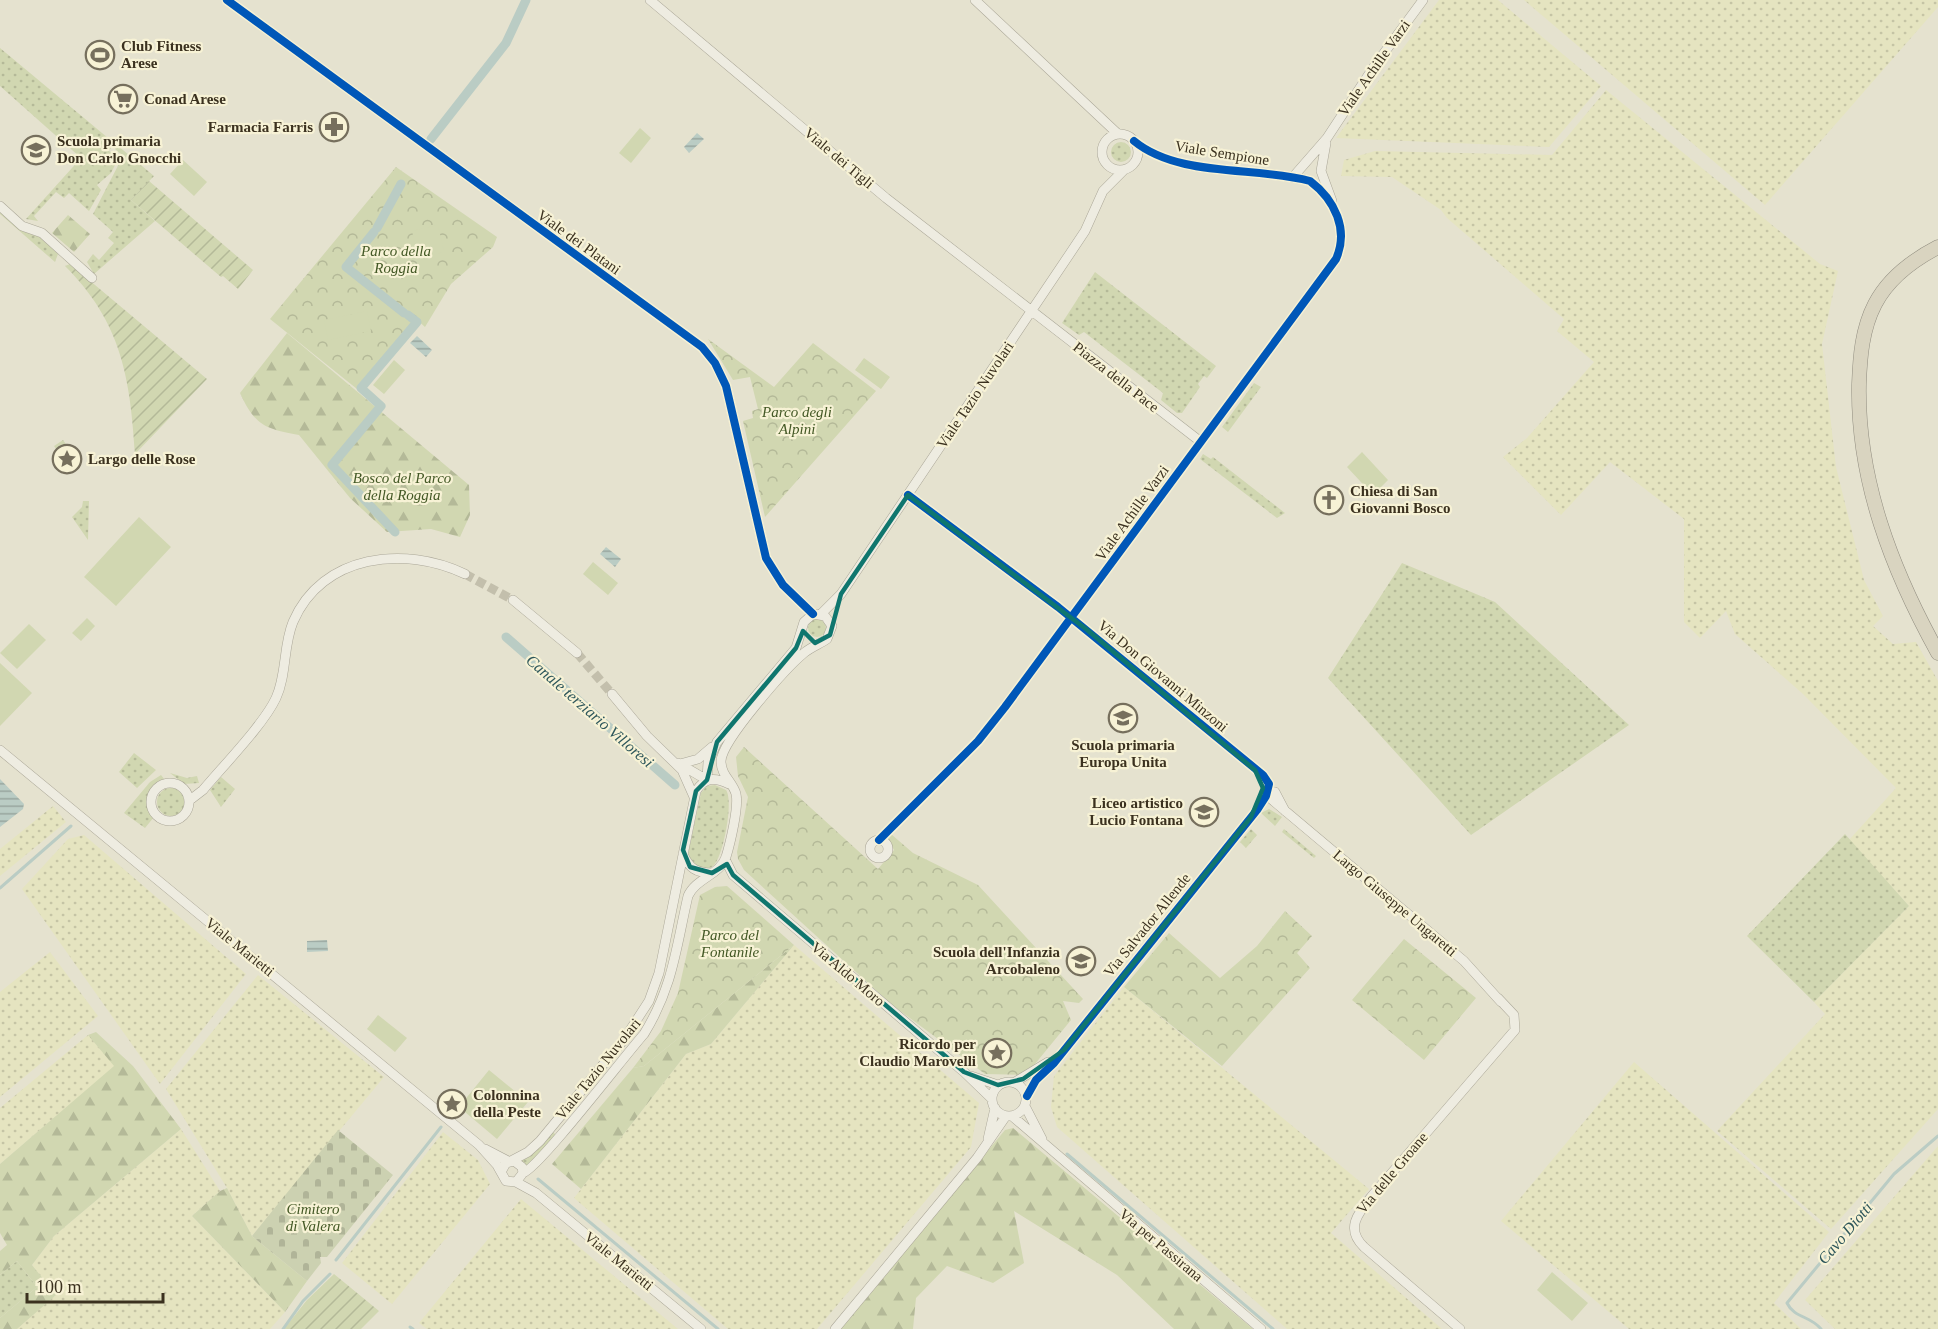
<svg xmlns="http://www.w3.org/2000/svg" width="1938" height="1329" font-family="'Times New Roman',serif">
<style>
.farmland{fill:url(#farmland-dots)}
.grass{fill:url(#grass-dots)}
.forest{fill:url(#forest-firs)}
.cemetery{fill:url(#cemetery-stones)}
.park{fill:url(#park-crowns)}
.garden{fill:url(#garden-furrows)}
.pitch{fill:#d1d7b1}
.water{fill:url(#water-rules)}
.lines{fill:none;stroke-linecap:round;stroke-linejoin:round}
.stream{stroke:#baccc4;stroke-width:3}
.canal{stroke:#baccc4;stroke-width:9}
.minor-tunnel{stroke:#c3bfac;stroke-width:9;stroke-dasharray:9 4.5;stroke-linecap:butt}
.minor-casing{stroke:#aba798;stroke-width:10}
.highway-casing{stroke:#908c7f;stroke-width:15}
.minor{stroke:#eeece1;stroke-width:9}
.highway{stroke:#d9d4c0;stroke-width:14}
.cycleway-casing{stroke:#f7f2d5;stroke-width:11}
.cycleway{stroke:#0057b8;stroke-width:8}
.marked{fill:none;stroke:#0f766e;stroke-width:4.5;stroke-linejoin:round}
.labels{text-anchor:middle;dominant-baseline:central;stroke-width:4.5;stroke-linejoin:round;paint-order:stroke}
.poi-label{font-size:15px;font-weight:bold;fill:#3b311f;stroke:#f7f2d5;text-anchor:start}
.street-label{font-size:15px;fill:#3b311f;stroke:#f7f2d5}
.park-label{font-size:15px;font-style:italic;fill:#435825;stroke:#f7f2d5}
.water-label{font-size:16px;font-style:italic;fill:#2e575b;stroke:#f7f2d5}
</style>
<defs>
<pattern id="farmland-dots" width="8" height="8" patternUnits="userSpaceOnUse" patternTransform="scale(1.5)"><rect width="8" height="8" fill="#e5e4c0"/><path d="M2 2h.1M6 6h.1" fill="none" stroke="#c5c4a5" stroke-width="1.8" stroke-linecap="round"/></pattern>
<pattern id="grass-dots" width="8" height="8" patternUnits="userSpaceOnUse" patternTransform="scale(1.5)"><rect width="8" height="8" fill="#d1d7b1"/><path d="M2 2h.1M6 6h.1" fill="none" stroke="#b4b998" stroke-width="1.8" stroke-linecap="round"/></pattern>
<pattern id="forest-firs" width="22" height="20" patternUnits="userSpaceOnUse" patternTransform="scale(1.5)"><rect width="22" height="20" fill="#d1d7b1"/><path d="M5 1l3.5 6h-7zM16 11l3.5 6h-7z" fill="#b4b998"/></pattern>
<pattern id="cemetery-stones" width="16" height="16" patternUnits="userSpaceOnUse" patternTransform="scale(1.5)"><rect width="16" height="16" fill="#ccd1b1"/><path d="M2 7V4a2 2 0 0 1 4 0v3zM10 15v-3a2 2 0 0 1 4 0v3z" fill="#b0b498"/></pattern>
<pattern id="park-crowns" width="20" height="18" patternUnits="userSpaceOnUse" patternTransform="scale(1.5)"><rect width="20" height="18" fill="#d1d7b1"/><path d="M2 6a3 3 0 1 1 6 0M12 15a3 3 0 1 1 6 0" fill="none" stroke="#b4b998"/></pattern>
<pattern id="garden-furrows" width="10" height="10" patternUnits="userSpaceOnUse" patternTransform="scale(1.5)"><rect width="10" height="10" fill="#d1d7b1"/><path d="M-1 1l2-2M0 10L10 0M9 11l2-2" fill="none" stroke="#b4b998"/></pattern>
<pattern id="water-rules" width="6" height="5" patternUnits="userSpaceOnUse" patternTransform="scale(1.5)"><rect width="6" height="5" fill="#baccc4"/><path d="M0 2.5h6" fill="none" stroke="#98a69f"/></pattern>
</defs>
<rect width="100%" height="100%" fill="#e5e2cf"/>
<path class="farmland" d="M1439,0H1498L1601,86L1549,147L1336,138Z
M1524,0H1938V7L1765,205Z
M1606,90L1820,264L1838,271L1822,344L1836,467L1864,580L1883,616L1873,626L1893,644L1916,642L1938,681V1109L1831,1229L1717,1131L1825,1014L1814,1002L1909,906L1849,840L1896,788L1803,694L1735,634L1726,611L1700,638L1684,622V519L1610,462L1561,515L1503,457L1527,438L1594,362L1557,331L1564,319L1447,218L1441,210L1392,177L1341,176L1344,160L1375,151L1552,155Z
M53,806L66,822L0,876V849Z
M84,835L246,974L160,1084L22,889L68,839Z
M794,945L979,1103L971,1147L817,1329H728L574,1198L686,1054L711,1044Z
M50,952L98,1016L0,1097V992Z
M258,975L384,1077L252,1236L227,1188L166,1089Z
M1124,987L1369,1189L1331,1233L1442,1329H1287L1057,1127L1051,1107L1054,1076Z
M88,1035L115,1066L0,1164V1108Z
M1634,1062L1829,1232L1774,1303L1801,1329H1629L1501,1221Z
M181,1129L220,1191L192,1216L285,1312L270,1329H17L55,1295L32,1265L54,1236Z
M443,1132L478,1160L490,1184L392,1304L342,1263Z
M1938,1146V1329H1835L1805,1300Z
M521,1199L678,1329H427L419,1323Z"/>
<path class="grass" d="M0,48L114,143L109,151L119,157L111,173L97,185L101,190L89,211L69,193L64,198L56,192L34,216L38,221L26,219L81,158L0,86Z
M1111 152a10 10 0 1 1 20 0a10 10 0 1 1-20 0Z
M117,145L154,176L131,200L155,221L94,274L87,262L93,254L99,260L114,243L108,238L113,232L93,214L123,156L115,149Z
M0,211L23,231L43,238L58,254L55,262L0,214Z
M1095,272L1216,366L1207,378L1204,376L1198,384L1200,387L1182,413H1177L1161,400L1163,393L1084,332L1079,335L1062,323Z
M1254,383L1261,387L1228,432L1222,427Z
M1203,454L1211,459L1213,457L1285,513L1277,518L1200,459Z
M83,501H89L88,540L72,517L82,507Z
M1402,563L1495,602L1629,725L1471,835L1328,678Z
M808 628a9 9 0 1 1 18 0a9 9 0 1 1-18 0Z
M134,753L156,770L137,788L119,772Z
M170,773L187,778L197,776L199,783L184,784Z
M161,775L165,780C149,787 143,802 154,817L145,828L124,813L150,782Z
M221,777L235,789L221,807L210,790Z
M715,785L726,790C734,801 723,858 713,866C707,871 702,868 695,866L688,854L701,793L707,786Z
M157 802a14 14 0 1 1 28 0a14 14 0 1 1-28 0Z
M1269,809L1282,817L1275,826L1261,813Z
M1251,829L1257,835L1246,848L1240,842Z
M1284,829L1316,856L1314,858L1282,832Z
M1845,834L1909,906L1814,1002L1747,936Z
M553,1132L556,1135L527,1167L521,1160L535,1152Z
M17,1261L37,1287L0,1318V1275Z"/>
<path class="forest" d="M68,215L90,234L74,252L52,233Z
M287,333L469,485L470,515L460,537L431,529L387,532L350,498L299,435C266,429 255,426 240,393Z
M794,945L711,1044L686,1054L581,1189L552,1164L633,1068L644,1066Z
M96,1032L133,1066L181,1129L54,1236L32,1265L56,1295L17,1329H0V1318L37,1287L17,1261L0,1275V1251L7,1245L0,1233V1164L114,1066L88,1035Z
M1013,1128L1253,1329H1174L1117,1275L1014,1211L1024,1263L993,1283L947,1266L916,1298L913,1329H840L1005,1130Z
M227,1188L252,1236L307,1281L285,1312L192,1216L220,1191Z"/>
<path class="cemetery" d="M338,1130L393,1175L327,1257H320L321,1263L307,1281L252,1236Z"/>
<path class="park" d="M396,167L497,237L493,247L451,284L425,327L415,318L357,389L270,319Z
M708,339L774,387L813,343L876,391L765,517L743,421L753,418L752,411L758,409L750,377L733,380Z
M63,440L73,454L64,460L54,446Z
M744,747L878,869L894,850L887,838L891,834L913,853L978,885L1083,999L1079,1003L1063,1001L1071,1020L1026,1075L985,1074L891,1004L744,870L738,859L737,852L748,797L738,776L736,757Z
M727,886L794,945L644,1066L633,1068L661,1031L678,993L700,895L715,887Z
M1285,911L1312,936L1297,953L1310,968L1222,1066L1124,987L1169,933L1220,978L1257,946Z
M1404,939L1476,998L1424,1060L1352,1000Z"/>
<path class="garden" d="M149,181L253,270L238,289L223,276L221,277L131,200Z
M70,264L207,379L135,454C130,378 122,323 65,266Z
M334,1274L379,1311L361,1329H284L307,1300Z"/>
<path class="pitch" d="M640,128L651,138L631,163L619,153Z
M183,160L207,182L194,196L170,174Z
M438,225L444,252L418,258L412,231Z
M367,311L371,331L328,340L324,320Z
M864,358L890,377L881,389L855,370Z
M394,360L405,370L384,394L373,385Z
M1362,452L1388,480L1373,495L1347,467Z
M139,517L171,547L116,606L84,577Z
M593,562L618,583L608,595L583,574Z
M87,618L95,626L81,641L72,633Z
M29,624L46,640L17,669L0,653Z
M0,663L32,693L0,726Z
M378,1015L407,1038L395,1052L367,1029Z
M489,1070L528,1102L497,1139L459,1107Z
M1552,1272L1588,1303L1572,1321L1537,1290Z"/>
<path class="water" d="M697,133L704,139L689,153L684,147Z
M417,336L432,350L426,357L410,343Z
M606,547L621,559L615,567L600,554Z
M0,779L24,804L23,809L0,827Z
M327,940L328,951L307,952V941Z"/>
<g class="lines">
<path class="stream" d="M0,888L71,826
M1067,1154L1273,1329
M538,1179L718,1329
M336,1260L441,1127
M410,1327L413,1329
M283,1329L303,1301L330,1274
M1821,1329C1811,1316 1794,1318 1787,1303L1894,1174L1938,1136"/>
<path class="canal" d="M431,139L506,43L526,0
M377,228L401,184
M374,232L346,267L404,313
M395,532L332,465L381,406L361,388L417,322L408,315
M506,637L675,785"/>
<path class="minor-tunnel" d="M465,574L513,600
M577,653L612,694"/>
<g class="minor-casing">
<path id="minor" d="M227,0L702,347L715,363L726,386L766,558L783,585L813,614
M650,0L886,198L1201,442
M975,0L1118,134
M1102 152a18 18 0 1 1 36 0a18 18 0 1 1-36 0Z
M1326,143L1321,171L1332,201
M1293,177L1327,138L1373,68L1423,0
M0,206L22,226L42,233L92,278
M908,495L1058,607L1263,775L1269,784L1266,796L1257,810L1054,1063L1036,1080L1027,1096
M513,600L577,653
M821,614L841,594L1069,255L1085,231L1103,191L1124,170
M612,694L647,736L682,770L694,797
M0,750L479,1145L497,1165L506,1181L516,1182L523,1173L522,1167L514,1161L506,1163L501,1172
M678,763L707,780
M680,764L698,759L712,747
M151 802a19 19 0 1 1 38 0a19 19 0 1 1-38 0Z
M1265,790L1275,792L1285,811
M1264,793L1464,961L1501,1002
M190,800L203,790C223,766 264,724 276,698C287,674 283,646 293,622C322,554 405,545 465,574
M870 849a9 9 0 1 1 18 0a9 9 0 1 1-18 0Z
M879,840L978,741L1005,707L1336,259C1349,230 1335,200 1310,181C1256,166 1179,178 1134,141
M683,854C689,868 696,873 712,873
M725,859L733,875L964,1072L992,1099
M971,1076L998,1085
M992 1099a17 17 0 1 1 34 0a17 17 0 1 1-34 0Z
M1015,1082L1048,1062
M1025,1106L1042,1139
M1012,1116L1261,1329
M988,1139L995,1108
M485,1149L510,1162
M511,1161L528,1152L540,1141L625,1038L649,1001L659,973L696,791C705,777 715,777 729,784
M523,1173C538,1169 626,1054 644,1034C673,987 676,948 688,896C696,878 720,875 726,857C730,844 739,807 736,794C733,782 721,776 721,761C722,740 786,668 804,653C811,647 820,644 827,639L832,626L825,616L813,614L804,622L796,648L717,742L708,762L707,780
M516,1182L536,1193L701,1329
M835,1329L977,1158L1006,1116
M1460,1329L1364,1247C1345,1229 1358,1213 1371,1197L1515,1030L1514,1015L1498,998"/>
</g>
<g class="highway-casing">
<path id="highway" d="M1938,247C1913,260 1888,279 1875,304C1862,329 1860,357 1859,384C1857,480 1892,570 1938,653"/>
</g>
<use href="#minor" class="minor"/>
<use href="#highway" class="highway"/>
<g class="cycleway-casing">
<path id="cycleway" d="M227,0L702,347L715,363L726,386L766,558L783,585L813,614
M908,495L1058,607L1263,775L1269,784L1266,796L1257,810L1054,1063L1036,1080L1027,1096
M879,840L978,741L1005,707L1336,259C1349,230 1335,200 1310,181C1256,166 1179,178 1134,141"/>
</g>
<use href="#cycleway" class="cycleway"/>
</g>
<path class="marked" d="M908,495L1086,629L1255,770L1263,788L1251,817L1064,1050L1023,1079L998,1085L964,1072L733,875L727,864L712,873L690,867L683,850L696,791L707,780L717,742L796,648L803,631L815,643L830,635L841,594Z"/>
<defs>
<g id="stadium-ring" transform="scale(1.5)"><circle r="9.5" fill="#f7f2d5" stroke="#766f5d" stroke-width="1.5"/><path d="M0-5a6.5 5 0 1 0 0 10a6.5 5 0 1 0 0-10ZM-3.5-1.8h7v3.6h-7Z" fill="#766f5d"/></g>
<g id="supermarket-ring" transform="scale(1.5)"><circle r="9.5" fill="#f7f2d5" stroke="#766f5d" stroke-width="1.5"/><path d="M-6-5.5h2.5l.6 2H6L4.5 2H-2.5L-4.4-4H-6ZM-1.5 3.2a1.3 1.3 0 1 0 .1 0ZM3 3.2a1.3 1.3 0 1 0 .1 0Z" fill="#766f5d"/></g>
<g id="pharmacy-ring" transform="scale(1.5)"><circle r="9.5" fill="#f7f2d5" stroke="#766f5d" stroke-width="1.5"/><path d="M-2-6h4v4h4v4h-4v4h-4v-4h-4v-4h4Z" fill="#766f5d"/></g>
<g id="school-ring" transform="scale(1.5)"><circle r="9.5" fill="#f7f2d5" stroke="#766f5d" stroke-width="1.5"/><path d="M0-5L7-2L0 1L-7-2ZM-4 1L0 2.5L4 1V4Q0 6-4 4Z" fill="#766f5d"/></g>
<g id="sight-ring" transform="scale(1.5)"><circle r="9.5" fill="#f7f2d5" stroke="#766f5d" stroke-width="1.5"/><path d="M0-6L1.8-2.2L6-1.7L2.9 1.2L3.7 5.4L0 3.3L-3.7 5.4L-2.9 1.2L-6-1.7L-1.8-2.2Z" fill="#766f5d"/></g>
<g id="church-ring" transform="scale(1.5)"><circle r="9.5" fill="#f7f2d5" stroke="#766f5d" stroke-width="1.5"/><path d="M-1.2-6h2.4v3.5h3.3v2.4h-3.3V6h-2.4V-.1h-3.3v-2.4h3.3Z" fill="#766f5d"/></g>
</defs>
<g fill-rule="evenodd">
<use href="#stadium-ring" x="100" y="55"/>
<use href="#supermarket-ring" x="123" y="99"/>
<use href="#pharmacy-ring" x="334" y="127"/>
<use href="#school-ring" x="36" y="150"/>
<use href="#sight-ring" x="67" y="459"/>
<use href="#church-ring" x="1329" y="500"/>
<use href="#school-ring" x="1123" y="718"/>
<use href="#school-ring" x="1204" y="812"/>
<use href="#school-ring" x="1081" y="961"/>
<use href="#sight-ring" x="997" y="1053"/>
<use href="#sight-ring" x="452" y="1104"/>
</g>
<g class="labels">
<g class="poi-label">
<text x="121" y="46">Club Fitness<tspan x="121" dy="17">Arese</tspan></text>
<text x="144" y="99">Conad Arese</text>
<text x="313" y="127" text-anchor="end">Farmacia Farris</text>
<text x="57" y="141">Scuola primaria<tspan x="57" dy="17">Don Carlo Gnocchi</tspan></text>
<text x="88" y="459">Largo delle Rose</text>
<text x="1350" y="491">Chiesa di San<tspan x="1350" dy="17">Giovanni Bosco</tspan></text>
<text x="1123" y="745" text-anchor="middle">Scuola primaria<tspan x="1123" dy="17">Europa Unita</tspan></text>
<text x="1183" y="803" text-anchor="end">Liceo artistico<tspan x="1183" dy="17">Lucio Fontana</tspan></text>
<text x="1060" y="952" text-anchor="end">Scuola dell'Infanzia<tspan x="1060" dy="17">Arcobaleno</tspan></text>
<text x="976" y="1044" text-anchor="end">Ricordo per<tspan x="976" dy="17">Claudio Marovelli</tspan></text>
<text x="473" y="1095">Colonnina<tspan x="473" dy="17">della Peste</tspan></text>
</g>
<g class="street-label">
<text transform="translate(1374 68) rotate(-55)">Viale Achille Varzi</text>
<text transform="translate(1222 153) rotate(9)">Viale Sempione</text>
<text transform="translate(839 158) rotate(40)">Viale dei Tigli</text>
<text transform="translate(579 242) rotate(36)">Viale dei Platani</text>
<text transform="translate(1116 377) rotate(38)">Piazza della Pace</text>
<text transform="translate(975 395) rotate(-56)">Viale Tazio Nuvolari</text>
<text transform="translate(1132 513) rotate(-54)">Viale Achille Varzi</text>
<text transform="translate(1163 676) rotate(40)">Via Don Giovanni Minzoni</text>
<text transform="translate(1395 903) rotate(40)">Largo Giuseppe Ungaretti</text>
<text transform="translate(1147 925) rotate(-51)">Via Salvador Allende</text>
<text transform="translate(240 947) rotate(39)">Viale Marietti</text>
<text transform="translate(848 974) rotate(40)">Via Aldo Moro</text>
<text transform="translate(598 1069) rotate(-51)">Viale Tazio Nuvolari</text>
<text transform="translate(1392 1173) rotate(-50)">Via delle Groane</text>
<text transform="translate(1161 1245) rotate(40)">Via per Passirana</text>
<text transform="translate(619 1261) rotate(39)">Viale Marietti</text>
</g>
<g class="park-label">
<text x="396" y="251">Parco della<tspan x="396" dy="17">Roggia</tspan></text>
<text x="797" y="412">Parco degli<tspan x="797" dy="17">Alpini</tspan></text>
<text x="402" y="478">Bosco del Parco<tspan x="402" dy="17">della Roggia</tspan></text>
<text x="730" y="935">Parco del<tspan x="730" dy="17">Fontanile</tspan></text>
<text x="313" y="1209">Cimitero<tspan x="313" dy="17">di Valera</tspan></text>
</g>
<g class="water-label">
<text transform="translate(590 711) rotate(41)">Canale terziario Villoresi</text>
<text transform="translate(1845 1233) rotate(-50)">Cavo Diotti</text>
</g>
</g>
<path d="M27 1293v9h136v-9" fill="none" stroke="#3b311f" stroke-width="3"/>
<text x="36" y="1293" font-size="18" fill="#3b311f" stroke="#f7f2d5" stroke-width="4.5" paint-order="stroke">100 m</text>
</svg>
